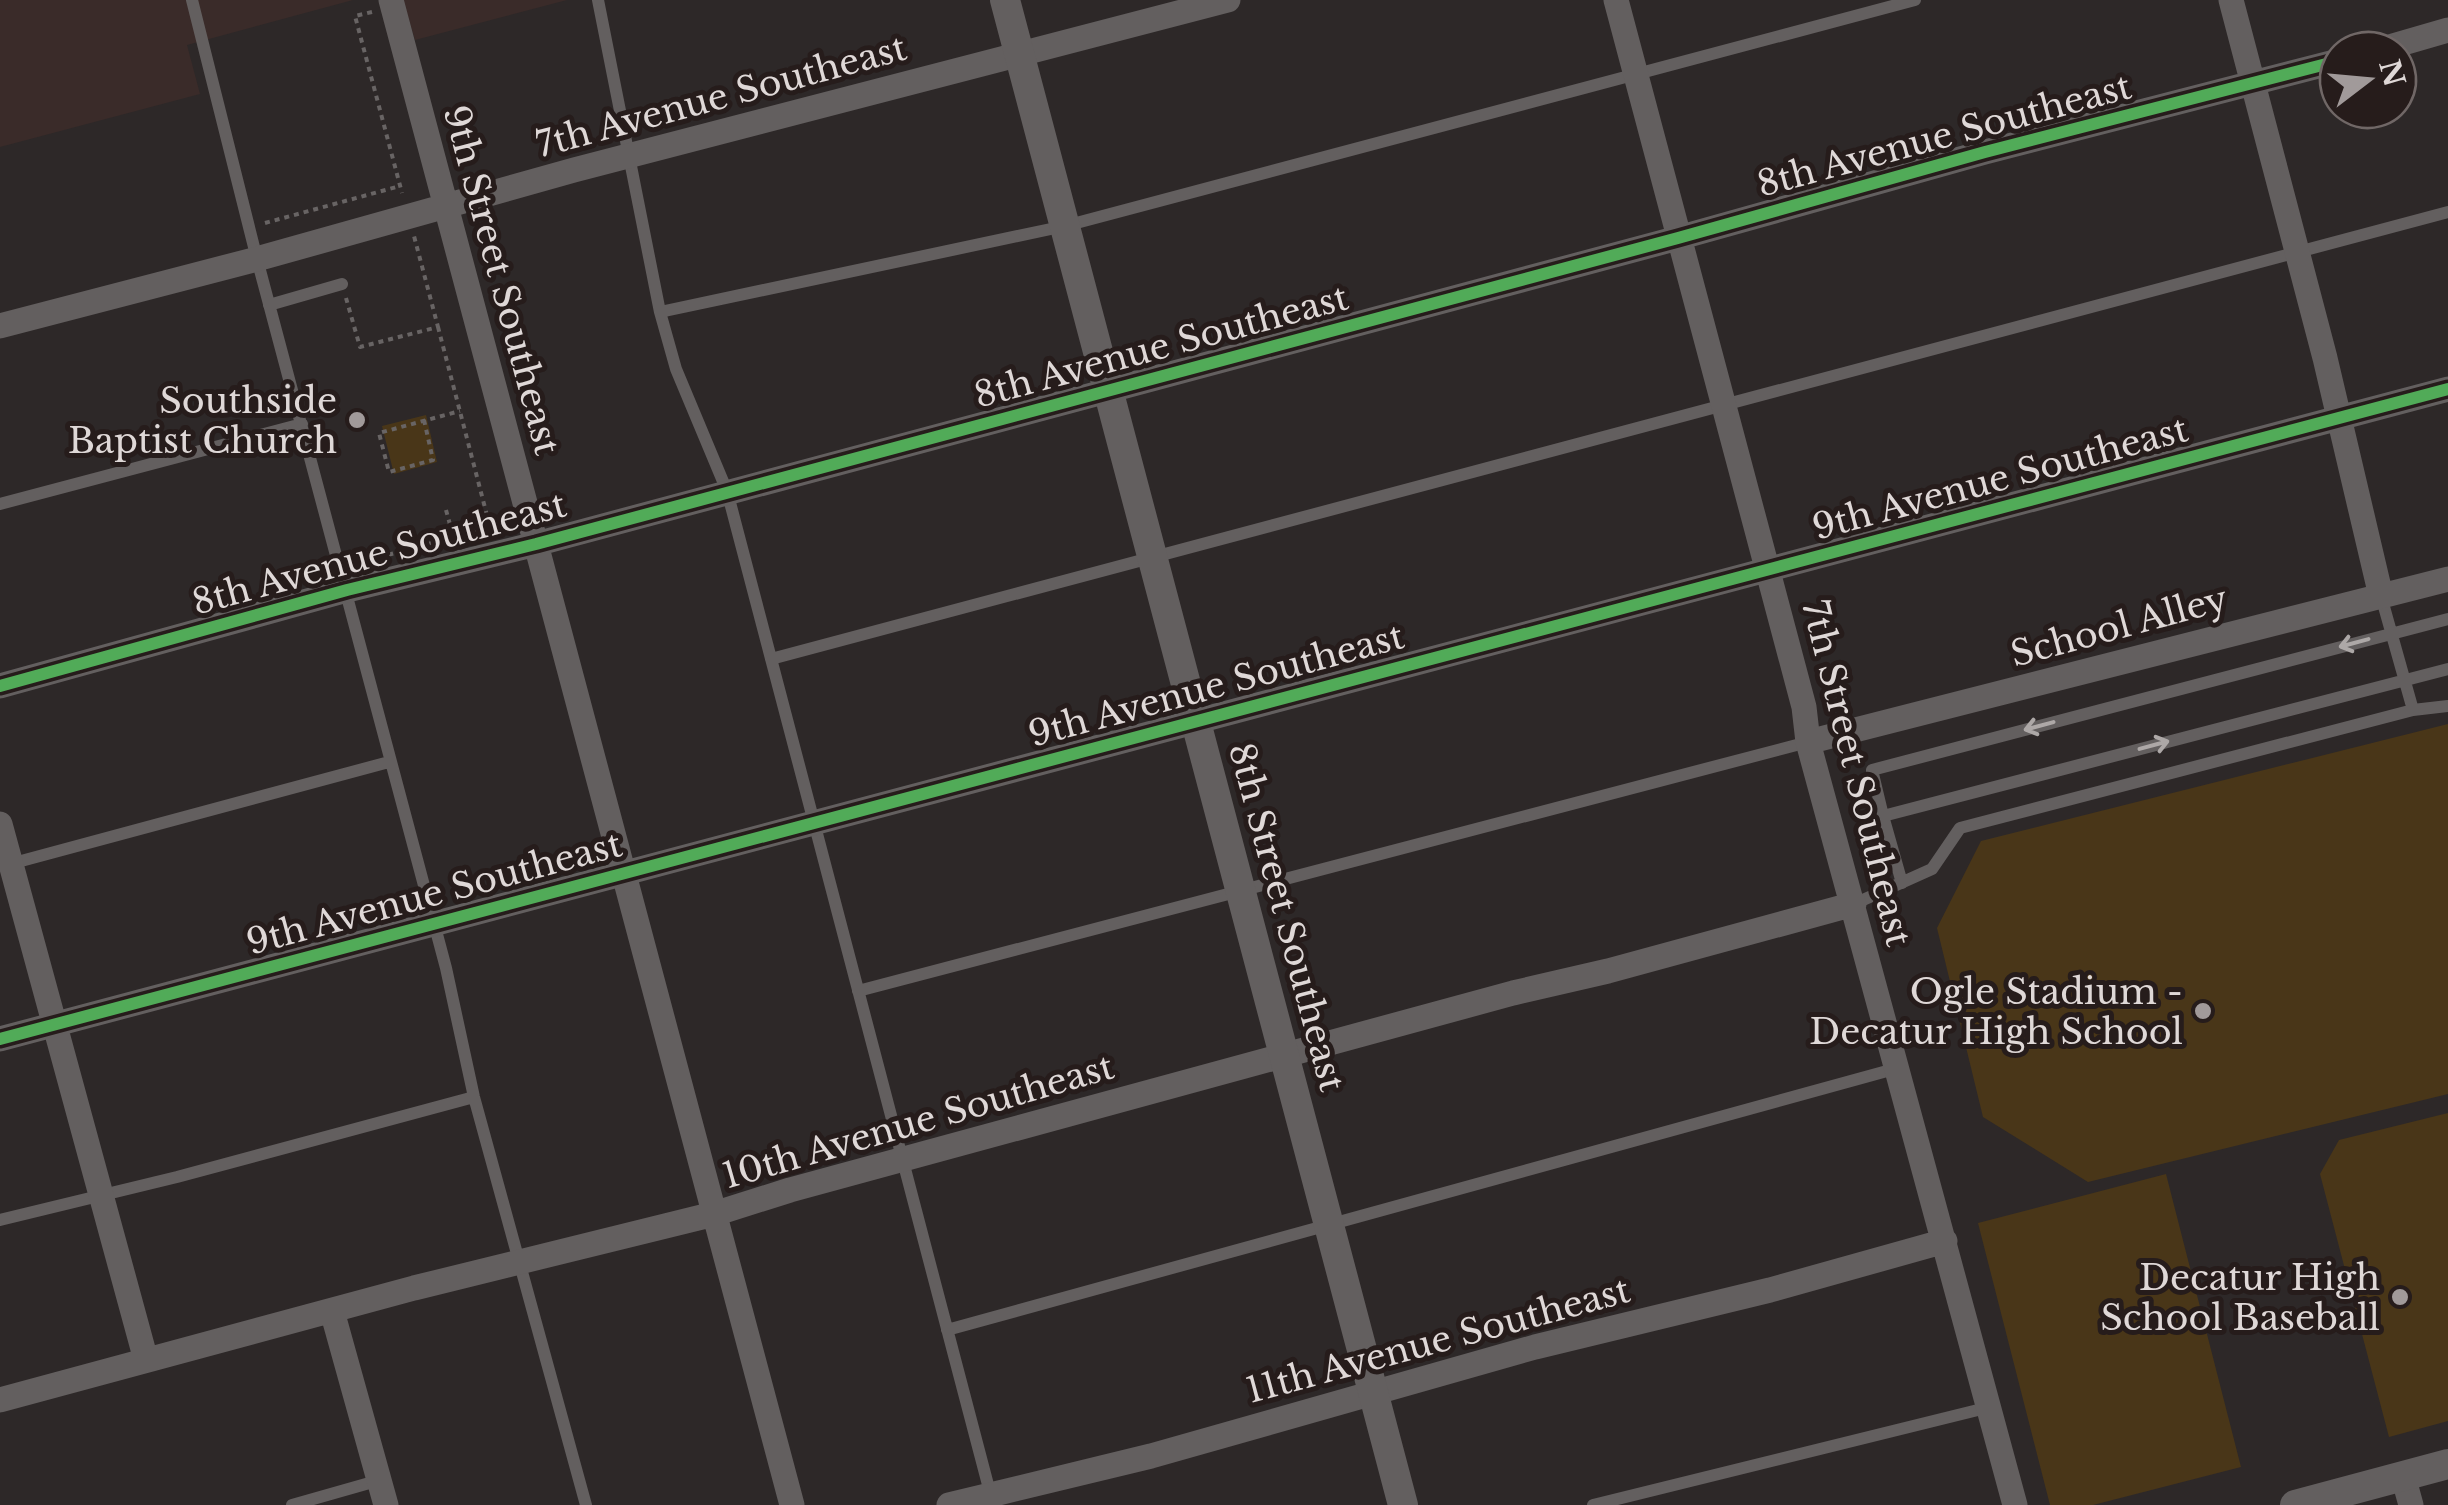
<svg xmlns="http://www.w3.org/2000/svg" width="2448" height="1505" font-family="'Libre Baskerville',serif">
<style>
.built{fill:#3a2b29}
.green{fill:#493618}
.lines{fill:none;stroke-linecap:round;stroke-linejoin:round}
.path{stroke:#686464;stroke-width:4;stroke-dasharray:5 5;stroke-linecap:butt}
.service{stroke:#635f5f;stroke-width:12}
.minor{stroke:#635f5f;stroke-width:25}
.tertiary{stroke:#635f5f;stroke-width:30}
.cycleway-casing{stroke:#261c1b;stroke-width:19}
.cycleway{stroke:#51ab58;stroke-width:12}
.oneway{stroke:#ada8a7}
.poi-dot{fill:#a19a9a;stroke:#261c1b;stroke-width:4}
.labels{text-anchor:middle;dominant-baseline:central;stroke-width:10;stroke-linejoin:round;paint-order:stroke}
.street-label{font-size:35px;fill:#dfd8d7;stroke:#261c1b}
.poi-label{font-size:35px;fill:#dfd8d7;stroke:#261c1b;text-anchor:end}
</style>
<rect width="100%" height="100%" fill="#2d2828"/>
<path class="built" d="M0,0H353L187,45L200,94L0,147Z
M403,0H567L415,40Z"/>
<path class="green" d="M426,415L437,462L394,474L382,426Z
M2448,724V1094L2088,1182L1983,1117L1937,928L1981,841Z
M2448,1113V1421L2389,1437L2320,1174L2339,1140Z
M2166,1174L2241,1467L2093,1505H2050L1978,1223Z"/>
<g class="lines">
<path class="path" d="M372,12L355,16L402,193
M265,223L400,186
M346,298L360,347L438,327L414,236
M438,327L490,527
M424,420L433,460L389,472L379,433L460,411
M446,510L454,539
M369,560L509,522"/>
<path class="service" d="M192,0L257,259L446,968L474,1097L586,1505
M598,0L660,312L676,369L727,491L992,1500
M269,305L342,284
M660,312L1065,226L1915,0
M0,504L302,424
M2381,596L2413,710L2448,706
M2448,619L1872,770L1883,816L2448,669
M771,659L2448,212
M1883,816L1902,883
M10,864L389,762
M1854,904L1932,869L1960,828L2413,710
M858,991L1808,742
M0,1220L177,1177L474,1097
M947,1330L1898,1068
M292,1505L380,1480
M1593,1505L1990,1407"/>
<path class="minor" d="M391,0L792,1505
M1616,0L1804,707L1808,742L2015,1505
M2231,0L2325,358L2381,596
M2379,50L2448,30
M0,326L257,259L574,170L1228,0
M0,686L347,590L536,544L1678,238L1985,152L2338,61
M1808,742L2448,579
M0,824L146,1360
M0,1039L2448,389
M332,1311L386,1505
M0,1400L414,1288L714,1214L790,1190L1513,993L1608,971L1854,904
M2403,1476L2411,1505
M949,1505L1151,1456L1535,1347L1770,1290L1945,1241"/>
<path class="tertiary" d="M1005,0L1403,1505
M2295,1505L2448,1464"/>
<g class="cycleway-casing">
<path id="cycleway" d="M0,686L347,590L536,544L1678,238L1985,152L2338,61
M0,1039L2448,389"/>
</g>
<use href="#cycleway" class="cycleway"/>
</g>
<defs><path id="oneway-shaft" d="M-6 0H5M1.5-3L5.5 0L1.5 3" fill="none" stroke-width="1.6" stroke-linecap="round" stroke-linejoin="round" transform="scale(2.5)"/></defs>
<g class="oneway">
<use href="#oneway-shaft" transform="translate(2354 643) rotate(165)"/>
<use href="#oneway-shaft" transform="translate(2039 726) rotate(165)"/>
<use href="#oneway-shaft" transform="translate(2154 745) rotate(-15)"/>
</g>
<g class="poi-dot">
<circle cx="357" cy="420" r="10"/>
<circle cx="2203" cy="1011" r="10"/>
<circle cx="2400" cy="1297" r="10"/>
</g>
<g class="labels">
<g class="street-label">
<text transform="translate(721 96) rotate(-15)">7th Avenue Southeast</text>
<text transform="translate(1944 135) rotate(-15)">8th Avenue Southeast</text>
<text transform="translate(502 280) rotate(75)">9th Street Southeast</text>
<text transform="translate(1161 346) rotate(-15)">8th Avenue Southeast</text>
<text transform="translate(2000 478) rotate(-15)">9th Avenue Southeast</text>
<text transform="translate(379 553) rotate(-15)">8th Avenue Southeast</text>
<text transform="translate(2119 626) rotate(-15)">School Alley</text>
<text transform="translate(1216 685) rotate(-15)">9th Avenue Southeast</text>
<text transform="translate(1857 773) rotate(76)">7th Street Southeast</text>
<text transform="translate(434 893) rotate(-15)">9th Avenue Southeast</text>
<text transform="translate(1287 917) rotate(75)">8th Street Southeast</text>
<text transform="translate(918 1121) rotate(-16)">10th Avenue Southeast</text>
<text transform="translate(1438 1340) rotate(-15)">11th Avenue Southeast</text>
</g>
<g class="poi-label">
<text x="337" y="400">Southside<tspan x="337" dy="40">Baptist Church</tspan></text>
<text x="2183" y="991">Ogle Stadium -<tspan x="2183" dy="40">Decatur High School</tspan></text>
<text x="2380" y="1277">Decatur High<tspan x="2380" dy="40">School Baseball</tspan></text>
</g>
</g>
<g transform="translate(2368 80) rotate(74)"><circle r="48" fill="#261c1b" stroke="#706766" stroke-width="2.5"/>
<path d="M0-8L18 38L0 25L-18 38Z" fill="#a19a9a"/>
<text y="-15" font-size="28" font-weight="bold" text-anchor="middle" fill="#dfd8d7">N</text>
</g>
</svg>
